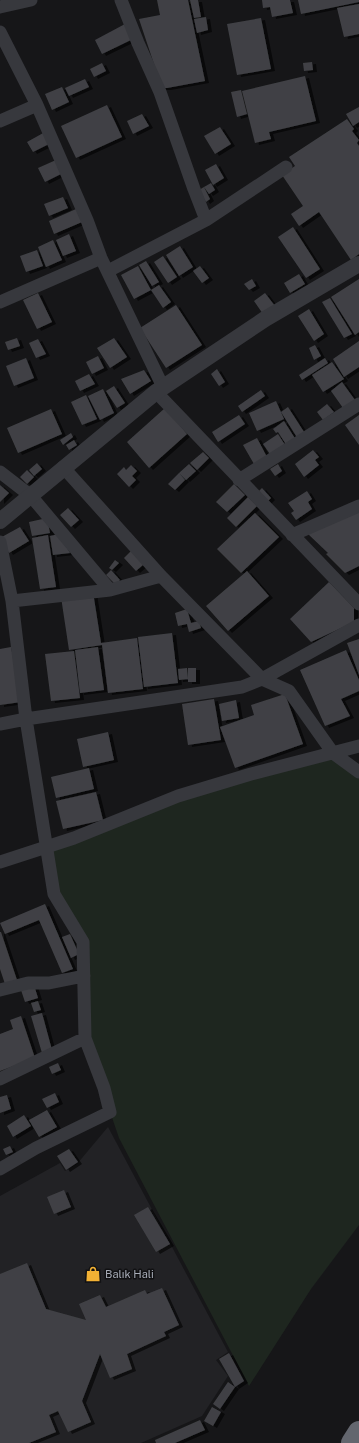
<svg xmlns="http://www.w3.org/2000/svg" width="359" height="1443" font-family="'Public Sans',sans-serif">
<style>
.built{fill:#222225}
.green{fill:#1e261f}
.building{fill:#404145;filter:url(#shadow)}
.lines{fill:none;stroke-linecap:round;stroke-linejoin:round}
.minor{stroke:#37383d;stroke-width:13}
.tertiary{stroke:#37383d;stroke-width:16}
.motorway{stroke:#63666e;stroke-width:22}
.labels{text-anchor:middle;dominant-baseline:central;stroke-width:3;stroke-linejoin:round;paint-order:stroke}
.poi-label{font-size:11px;fill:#a8adb8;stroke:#111113;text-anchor:start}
</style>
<defs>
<filter id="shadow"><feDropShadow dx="4" dy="2" stdDeviation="0" flood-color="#0009"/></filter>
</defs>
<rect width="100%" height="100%" fill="#161618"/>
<path class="built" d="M108,1127L228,1352L216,1360L228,1376L202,1416L141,1443H0V1196L60,1163L65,1171L77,1164Z"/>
<path class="green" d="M333,753L359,772V1225L311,1289L249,1386L119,1138L85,1038L83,942L54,894L46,847L178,796Z"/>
<path class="building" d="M157,0H188L205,81L167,88H162L139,19L160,15Z
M190,0H198L201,17L194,18Z
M262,0H290L293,13L272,17L270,7L263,8Z
M298,0H359V2L301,14Z
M359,4V34L344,37L337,8Z
M206,17L208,30L197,33L194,19Z
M261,18L271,69L237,75L227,24Z
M125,24L133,39L102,54L95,40Z
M312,62L313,70L304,71L303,63Z
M102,63L106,71L94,77L90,69Z
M305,76L316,121L269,132L271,139L255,143L242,91Z
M85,79L89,87L69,96L65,88Z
M62,87L69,102L52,110L45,94Z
M241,90L247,114L237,117L231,92Z
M107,105L122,137L76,158L61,126Z
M359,107V122L353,126L346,114Z
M142,114L149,126L133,134L127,121Z
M347,119L354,129L352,131L359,140L357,143L359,146V254L351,260L319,212L299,226L291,214L303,206L282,175L295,166L289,157Z
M220,127L231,144L215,154L204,136Z
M45,132L51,143L33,152L27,142Z
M56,160L63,173L45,182L38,168Z
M216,164L224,178L213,185L205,170Z
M211,183L215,190L209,194L204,187Z
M204,187L210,199L206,202L199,190Z
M63,197L68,208L49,216L44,204Z
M76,209L82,222L54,234L49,221Z
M293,227L320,269L306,278L278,237Z
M69,234L76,251L63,256L56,240Z
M53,240L62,260L46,267L38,247Z
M180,246L193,267L179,276L166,255Z
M37,250L43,266L26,272L20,256Z
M163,256L177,277L168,283L154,262Z
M146,261L159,282L152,286L139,265Z
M138,266L151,290L134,299L121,275Z
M200,266L209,278L202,283L193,271Z
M299,274L305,284L290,293L284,283Z
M252,279L256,286L249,290L244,284Z
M359,279V332L355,335L331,297Z
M159,285L171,302L163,308L151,290Z
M38,293L52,322L37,329L23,300Z
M265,293L275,306L263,314L254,301Z
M330,298L352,334L344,338L322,302Z
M176,305L202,345L166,368L140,328Z
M309,309L324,334L314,341L298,316Z
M17,338L20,346L8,350L5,342Z
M114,338L127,357L110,368L97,348Z
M38,339L46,354L36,358L29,343Z
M359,341V367L344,377L333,359Z
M315,345L321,356L314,360L309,348Z
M98,356L104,368L92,374L86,362Z
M26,358L34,378L14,386L6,366Z
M325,358L328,363L302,380L299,375Z
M332,362L344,379L323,392L312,375Z
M217,369L225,382L219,386L211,374Z
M144,370L151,381L130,394L121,379Z
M89,374L95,384L80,391L75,381Z
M342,382L355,400L343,408L331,391Z
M114,386L125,403L117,408L106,391Z
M103,389L114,413L100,420L88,396Z
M261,390L265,396L242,412L238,406Z
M86,395L97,419L82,425L71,402Z
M276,401L284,419L257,431L249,413Z
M327,404L334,412L323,420L317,412Z
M288,407L306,435L298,439L281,412Z
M165,408L187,434L149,468L127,442Z
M51,409L62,434L18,453L7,428Z
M239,415L245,424L218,442L212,432Z
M359,415V445L345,425Z
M284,421L296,440L287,446L278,432L276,433L273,429Z
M71,433L73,437L63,445L60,440Z
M278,434L287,448L272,457L263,444Z
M257,438L267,457L254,464L243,445Z
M74,440L77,445L69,450L66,445Z
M313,450L319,457L315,460L319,465L304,477L295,464Z
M203,452L209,458L197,470L190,463Z
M37,463L42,469L34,476L29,470Z
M189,464L196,471L186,480L179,473Z
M278,464L282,471L275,476L270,469Z
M131,465L137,471L132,476L136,480L129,487L117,474L124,467L126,470Z
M27,470L34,477L27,484L20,477Z
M179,473L185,480L175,490L168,484Z
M234,484L245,495L227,512L216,502Z
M0,485L9,493L0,502Z
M262,488L271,498L267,502L258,492Z
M307,491L312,499L308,502L312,509L296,520L291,513L294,511L288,503Z
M248,497L257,506L236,527L227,518Z
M68,508L79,520L71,527L60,515Z
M359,512V566L345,573L326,554L328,553L308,534Z
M255,513L279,537L241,573L217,549Z
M47,518L50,533L32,536L29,522Z
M20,527L29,541L9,553L0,538Z
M59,534L70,553L53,555L50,536Z
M48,535L56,587L40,589L32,538Z
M132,550L144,564L136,571L124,558Z
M115,560L119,563L112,570L109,568Z
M111,570L120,580L115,584L106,575Z
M247,571L269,596L228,631L206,606Z
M329,582L354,608V622L311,642L290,619Z
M93,592L101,643L137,638L143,689L108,693L102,645L69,650L61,597Z
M187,609L191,623L199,621L201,628L189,632L187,624L178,626L175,613Z
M172,633L178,683L144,687L138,637Z
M359,639V675L347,643Z
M11,647L21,702L0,705V649Z
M98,647L104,690L80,693L75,650Z
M346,650L359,680V691L341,699L350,716L325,726L300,670Z
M74,651L80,698L51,701L45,654Z
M187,668L188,679L179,680L178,669Z
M188,668H196V682H188Z
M285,694L303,744L235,768L220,727L254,715L251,705Z
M214,699L221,740L188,745L182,704Z
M236,700L239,718L222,721L219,704Z
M108,732L114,760L83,767L77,739Z
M89,768L94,789L56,798L51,777Z
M96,792L103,820L63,829L56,801Z
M45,904L73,969L62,973L39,920L5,934L0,923Z
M0,932H1L17,980L5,984L0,969Z
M70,934L79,954L71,958L62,937Z
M34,985L38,998L25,1002L21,990Z
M38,1001L41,1010L34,1012L31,1003Z
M42,1013L52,1050L42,1053L31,1016Z
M21,1016L35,1058L0,1071V1034L13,1029L10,1020Z
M58,1063L61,1070L52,1074L49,1067Z
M55,1093L59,1102L47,1108L42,1099Z
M7,1095L11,1109L0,1113V1097Z
M47,1110L57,1127L39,1137L29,1120Z
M24,1115L31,1126L13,1137L7,1126Z
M10,1146L13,1152L6,1155L3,1149Z
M69,1149L78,1162L66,1170L57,1156Z
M64,1190L71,1207L54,1214L47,1197Z
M148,1207L170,1244L156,1252L134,1215Z
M27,1263L46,1309L86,1320L79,1304L100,1295L106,1307L145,1290L147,1294L162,1288L179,1325L164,1332L166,1336L127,1354L132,1369L110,1378L100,1354L82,1401L91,1422L68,1432L58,1411L49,1415L56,1432L29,1443H0V1274Z
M229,1353L244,1381L235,1387L219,1359Z
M228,1382L235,1387L220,1409L213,1404Z
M212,1407L221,1412L213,1426L204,1421Z
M200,1420L205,1430L175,1443H156L155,1440Z"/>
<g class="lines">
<path class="minor" d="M0,7L31,0
M0,32L37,105
M0,121L37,105L87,220L101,258L163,387
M206,220L286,167
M108,271L206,220L194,189L160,92L138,43L121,0
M0,302L101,258
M156,392L359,604
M63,467L161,576L262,679L289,691L333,753L359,772
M0,472L31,496L110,590
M239,480L359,404
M292,535L359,506
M0,542L12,601L26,719L242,687L262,679L359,625
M12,601L110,590L161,576
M0,724L26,719L54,894L83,942L85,1038
M0,862L74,838L178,796L251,774L359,746
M0,990L28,983H49L84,976
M0,1079L85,1038L104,1088L110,1112L36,1148L0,1169"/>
<path class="tertiary" d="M0,521L156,392L265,319L359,264"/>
<path class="motorway" d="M352,1443L359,1432"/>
</g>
<defs>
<g id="shop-bare" transform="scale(1.2)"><path d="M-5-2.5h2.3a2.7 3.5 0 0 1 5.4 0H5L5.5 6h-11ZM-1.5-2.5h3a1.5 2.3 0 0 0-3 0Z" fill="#f2b134" stroke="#111113" stroke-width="2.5" paint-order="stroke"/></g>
</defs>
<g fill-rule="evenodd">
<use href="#shop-bare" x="93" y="1274"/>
</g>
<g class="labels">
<g class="poi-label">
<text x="105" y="1274">Balık Hali</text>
</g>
</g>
</svg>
